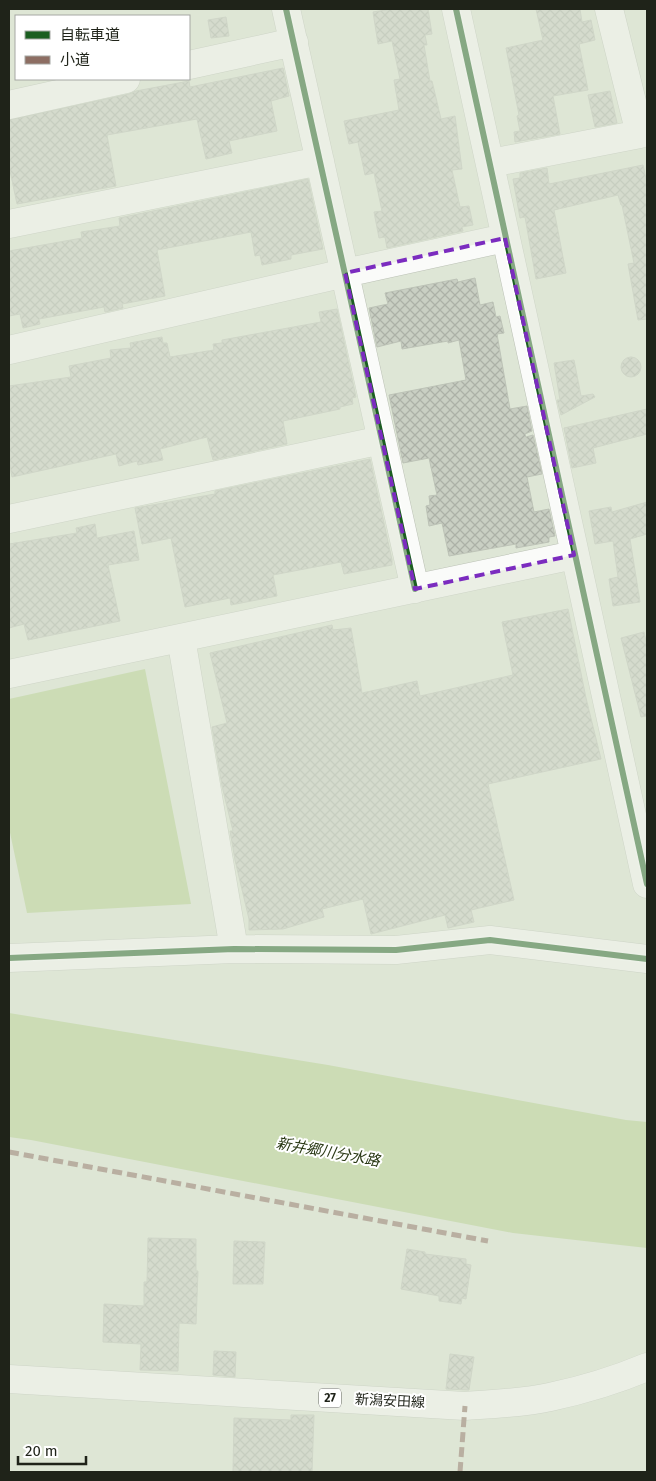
<svg xmlns="http://www.w3.org/2000/svg" width="656" height="1481" font-family="'Fira Sans','Noto Sans JP',sans-serif">
<style>
.water{fill:#b5d18f}
.building{fill:url(#building-cross-hatch);stroke:#bdc3b7}
.lines{fill:none;stroke-linecap:round;stroke-linejoin:round}
.minor-casing{stroke:#bbc1b5;stroke-width:29}
.major-casing{stroke:#bbc1b5;stroke-width:29}
.minor{stroke:#fafbf9;stroke-width:28}
.major{stroke:#fafbf9;stroke-width:28}
.quiet{stroke:#8d6e63;stroke-width:5;stroke-dasharray:10 5;stroke-linecap:butt}
.cycleway-casing{stroke:#fff;stroke-width:9}
.cycleway{stroke:#1b5e20;stroke-width:6}
.marked{fill:none;stroke:#7b2cbf;stroke-width:4;stroke-dasharray:10 6;stroke-linejoin:round}
.labels{text-anchor:middle;dominant-baseline:central;stroke-width:4;stroke-linejoin:round;paint-order:stroke}
.shield{fill:#fff;stroke:#62655e;stroke-width:1}
.shield-label{font-size:12px;font-weight:bold;fill:#1f2319}
.street-label{font-size:14px;fill:#1f2319;stroke:#fff}
.water-label{font-size:15px;font-style:italic;fill:#2a3915;stroke:#fff}
</style>
<defs>
<pattern id="building-cross-hatch" width="8" height="8" patternUnits="userSpaceOnUse" patternTransform="scale(1.25)"><rect width="8" height="8" fill="#c9cfc3"/><path d="M0 0l8 8M0 8l8-8" fill="none" stroke="#acb1a7"/></pattern>
</defs>
<rect width="100%" height="100%" fill="#dee6d6"/>
<path class="water" d="M145,669L191,904L27,913L9,828V699Z
M9,1013L328,1065L626,1120L647,1122V1248L513,1233L31,1140L9,1137Z"/>
<path class="building" d="M391,9H428L432,34L425,35L427,45H424L430,81H432L441,119L455,116L462,169L452,170L460,207L469,206L473,225L462,227L463,231L387,248L385,237L379,238L374,212L382,211L374,173L365,175L358,142L349,144L344,121L399,110L394,80L400,79L392,41L378,44L373,12Z
M536,9H580L582,22L591,20L595,40L579,44L588,90L553,96L560,134L515,142L514,132L520,131L517,116L519,115L506,48L543,40Z
M226,17L229,36L211,38L208,20Z
M283,68L289,96L271,101L277,131L229,141L232,153L206,159L197,119L107,135L116,186L17,204L9,166V120L129,94L136,91L189,81L190,87Z
M610,91L617,123L595,127L588,95Z
M643,165L647,183V319L638,320L628,264L634,263L622,205H621L618,195L554,210L566,273L536,279L525,217L520,218L513,179L520,178V173L547,168L549,184Z
M308,179L323,249L291,255V259L262,265L260,255L255,256L251,232L157,250L165,296L122,304L123,308L105,312L104,307L39,319L40,324L23,328L20,314L9,316V251L82,238L81,232L120,226L119,218Z
M475,278L480,305L493,302L496,317L500,316L504,333L497,334L510,409L527,406L532,431L525,434L526,437L533,435L542,474L527,477L534,512L549,509L555,536L549,537V542L516,548V544L449,556L442,523L429,526L426,506L430,505L429,496L437,495L429,458L403,463L389,395L466,380L459,340L448,343V341L402,349L401,341L377,347L369,308L388,304L385,293L457,279L458,282Z
M337,309L356,397L352,398L353,404L340,407V409L283,421L287,444L213,460L207,437L160,449L163,460L138,465L137,461L119,466L116,454L12,477L9,461V386L71,377L69,366L111,358L110,350L131,348L130,343L162,337L163,343H167L170,357L214,350L213,344L222,343V340L321,322L319,312Z
M621 367a10 10 0 1 1 20 0a10 10 0 1 1-20 0Z
M574,360L581,396L593,394L595,397L561,415L557,400H560L554,363Z
M647,409V434L593,448L596,463L572,468L564,428Z
M370,459L392,560V565L344,574L341,562L273,575L277,596L231,605L230,598L185,607L171,538L142,544L135,508L215,494V491Z
M647,502V534L630,539L640,602L613,606L609,579L618,577L613,541L595,544L589,511L611,507L612,512Z
M95,524L97,538L134,531L139,560L108,565L120,621L28,640L24,624L9,628V544L77,533L76,528Z
M568,609L586,698L601,759L488,784L514,900L471,910L474,922L448,928L445,915L371,934L363,899L322,909L324,917L283,929L249,930V919L235,860L230,831H233L222,786L212,727L227,723L210,653L332,625L333,630L351,628L362,693L417,681L420,696L513,675L502,622Z
M644,632L647,646V716L641,717L621,638Z
M148,1238L196,1239V1271H198L196,1324L179,1323L178,1371L140,1370L141,1344L103,1342L104,1304L144,1306V1282H147Z
M234,1241L265,1242L263,1284H233Z
M407,1249L425,1252V1254L466,1259V1264L471,1265L466,1299L462,1298L461,1304L439,1301V1296L401,1289Z
M214,1351L236,1352L235,1377L213,1375Z
M450,1354L474,1357L469,1390L446,1389Z
M291,1415H314L312,1472H233L234,1418L291,1420Z"/>
<g class="lines">
<g class="minor-casing">
<path id="minor" d="M286,9L415,589
M456,9L647,884
M189,65L294,42
M9,105L126,79
M491,163L640,134L609,9
M9,224L320,161
M9,350L345,273L505,238
M9,519L382,440
M181,638L234,949
M9,674L574,555
M9,958L234,949L396,950L490,940L647,959"/>
</g>
<g class="major-casing">
<path id="major" d="M9,1379L465,1406C494,1404 523,1403 550,1397C583,1390 616,1380 647,1367"/>
</g>
<use href="#minor" class="minor"/>
<use href="#major" class="major"/>
<path class="quiet" d="M9,1152L488,1241
M460,1472L465,1406"/>
<g class="cycleway-casing">
<path id="cycleway" d="M286,9L415,589
M456,9L647,884
M9,958L234,949L396,950L490,940L647,959"/>
</g>
<use href="#cycleway" class="cycleway"/>
</g>
<path d="M0 0H656V1481H0ZM505,238L574,555L415,589L345,273Z" fill="#dee6d6" fill-opacity=".55" fill-rule="evenodd"/>
<path class="marked" d="M505,238L574,555L415,589L345,273Z"/>
<g class="labels">
<rect class="shield" x="319" y="1388.5" width="22" height="19" rx="4"/>
<g class="shield-label">
<text x="330" y="1398">27</text>
</g>
<g class="street-label">
<text transform="translate(390 1401) rotate(3)">新潟安田線</text>
</g>
<g class="water-label">
<text transform="translate(328 1152) rotate(10)">新井郷川分水路</text>
</g>
</g>
<rect width="656" height="1481" fill="none" stroke="#1f2319" stroke-width="20"/>
<rect x="15" y="15" width="175" height="65" fill="#ffffff" stroke="#a5a7a3"/>
<rect x="25" y="31" width="25" height="8" fill="#1b5e20" stroke="#a5a7a3"/>
<text x="60" y="40" font-size="15" fill="#1f2319">自転車道</text>
<rect x="25" y="56" width="25" height="8" fill="#8d6e63" stroke="#a5a7a3"/>
<text x="60" y="65" font-size="15" fill="#1f2319">小道</text>
<path d="M18 1456v8h68v-8" fill="none" stroke="#1f2319" stroke-width="2.5"/>
<text x="25" y="1456" font-size="15" fill="#1f2319" stroke="#ffffff" stroke-width="4" paint-order="stroke">20 m</text>
</svg>
